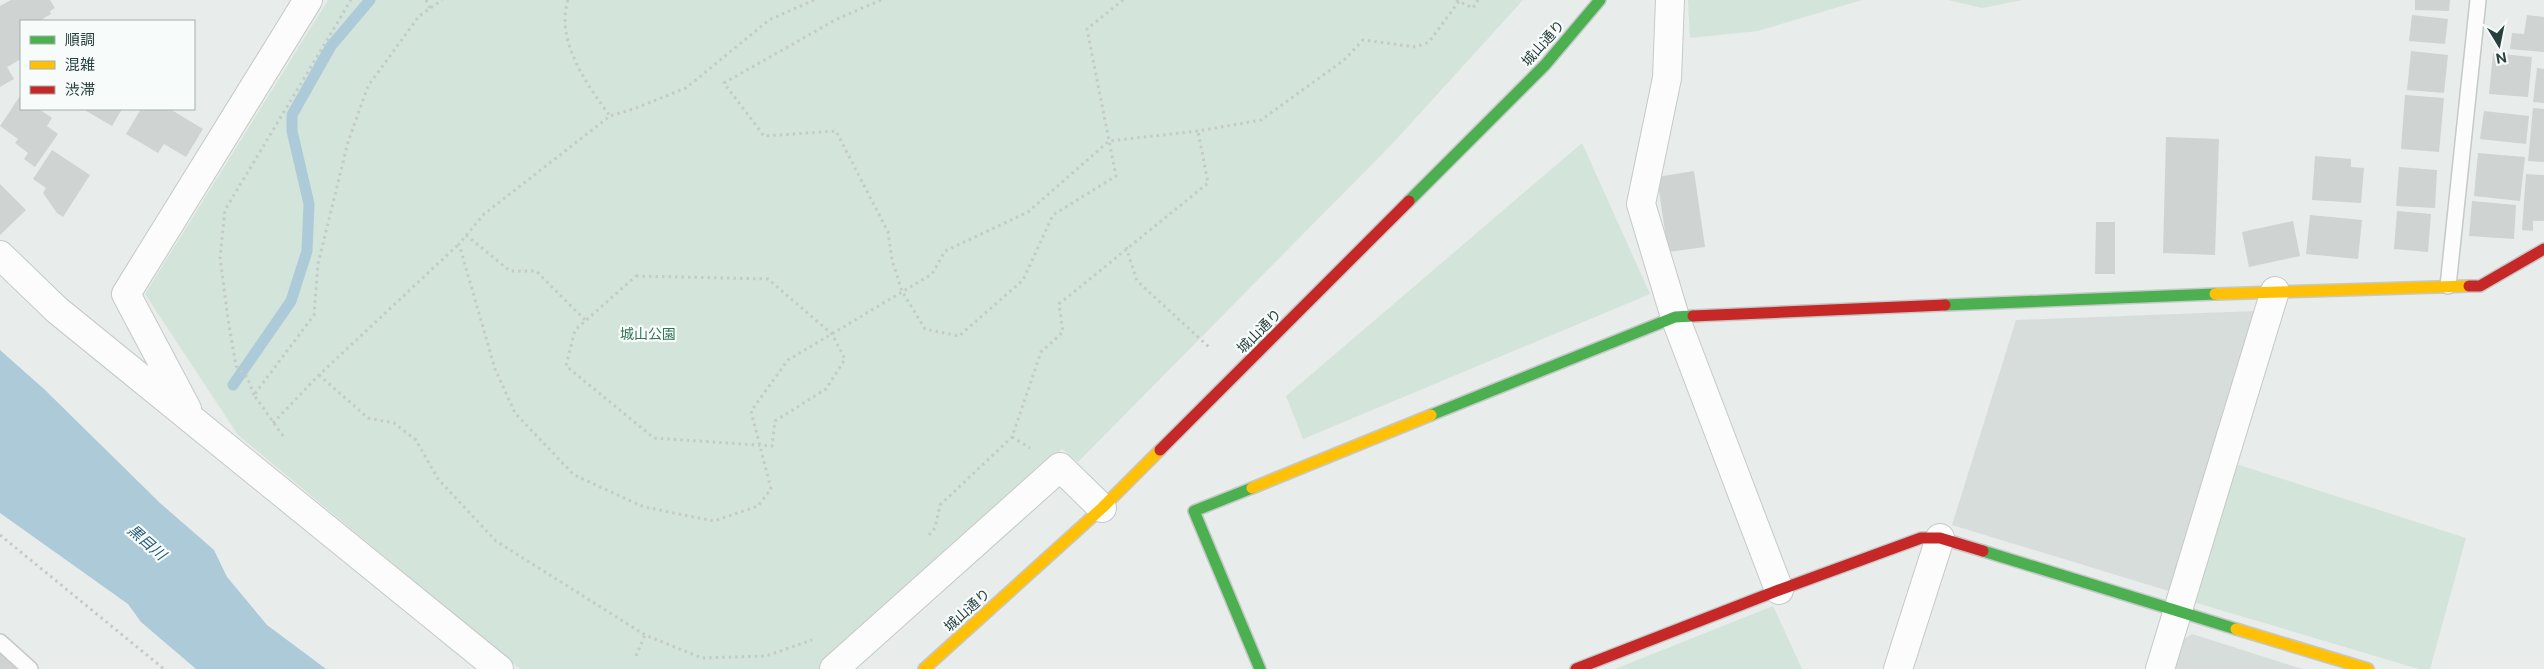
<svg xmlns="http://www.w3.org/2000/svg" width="2544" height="669" font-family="'Public Sans','Noto Sans JP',sans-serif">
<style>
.built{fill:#d6dddb}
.green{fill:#d3e4da}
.water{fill:#accad7}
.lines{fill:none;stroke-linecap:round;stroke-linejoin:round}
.stream{stroke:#accad7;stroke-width:11}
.building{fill:#cfd3d2}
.lane-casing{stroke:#c5c9c8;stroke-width:18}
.street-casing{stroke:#c5c9c8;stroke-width:30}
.fast-casing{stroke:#c4c9c8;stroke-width:14}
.slow-casing{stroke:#c4c9c8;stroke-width:14}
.jam-casing{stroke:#c4c9c8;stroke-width:14}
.path{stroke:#c3cbca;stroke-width:3;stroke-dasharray:2.5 4;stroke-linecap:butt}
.lane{stroke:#fcfcfc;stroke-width:15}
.street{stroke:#fcfcfc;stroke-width:28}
.fast{stroke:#4caf50;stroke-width:11}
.slow{stroke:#ffc107;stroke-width:11}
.jam{stroke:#c62828;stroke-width:11}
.labels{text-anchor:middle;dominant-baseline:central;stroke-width:4.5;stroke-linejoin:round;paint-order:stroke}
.street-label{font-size:14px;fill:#26403d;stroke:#f7fbf9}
.park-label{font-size:14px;fill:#327556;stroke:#f7fbf9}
.water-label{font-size:15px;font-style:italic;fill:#225d79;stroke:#f7fbf9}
</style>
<rect width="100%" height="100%" fill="#e8eceb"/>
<path class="built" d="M2256,311L2172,592L1952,525L2016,320Z
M2192,634L2302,669H2172L2181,641Z"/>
<path class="green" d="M328,0H1523L1393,143L1078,462L1062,449L820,669H520L238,435L145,294Z
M1688,0H1862L1758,31L1690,38Z
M1948,0H2022L1982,8Z
M1582,143L1650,294L1303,439L1286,396Z
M2236,464L2466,538L2430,669H2419L2190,601Z
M1773,606L1802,669H1615Z"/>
<path class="water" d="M0,350L44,389L160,503L214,550L227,577L267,625L326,669H196L141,622L128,604L0,513Z"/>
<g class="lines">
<path class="stream" d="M233,385L291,301L307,251L309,204L292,131V115L331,46L370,0"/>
</g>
<path class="building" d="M11,0H50L55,8L50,11L51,14L39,21H21V59L7,67L14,79L0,87V6Z
M2415,0H2450L2449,11L2415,10Z
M2412,15L2448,19L2445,44L2409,41Z
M2527,15L2544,17V52L2510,49L2512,33L2524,34Z
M2411,51L2448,55L2444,93L2407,90Z
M2493,53L2532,57L2528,97L2489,94Z
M2537,68L2544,69V103L2533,102Z
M2405,95L2444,98L2439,152L2401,149Z
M20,96L21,109H39L52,118L47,126L58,134L35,167L24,159L28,153L15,143L18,139L0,126Z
M2533,108L2544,109V162L2528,161Z
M83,109H122L112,126Z
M141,109H170L203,129L186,157L164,144L158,153L126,134Z
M2484,111L2529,116L2526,144L2480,139Z
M2166,137L2219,139L2215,255L2163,253Z
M52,150L90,175L63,217L57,213L43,193L46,188L33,179Z
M2478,153L2525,157L2520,201L2474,196Z
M2315,156L2351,159V167L2364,168L2361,203L2312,200Z
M2399,167L2437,170L2435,208L2396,206Z
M1694,171L1705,247L1668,252L1657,177Z
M2526,174L2544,175V221H2533V231L2522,230Z
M0,184L26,210L0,235Z
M2472,201L2516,205L2514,239L2469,236Z
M2397,211L2431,214L2428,252L2394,249Z
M2310,215L2362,220L2358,259L2306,254Z
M2293,221L2300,256L2249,267L2242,232Z
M2096,222H2115V274H2095Z
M0,651L18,669H0Z"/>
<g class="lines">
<g class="lane-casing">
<path id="lane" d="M2448,286L2478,0
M0,642L30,669"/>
</g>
<g class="street-casing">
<path id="street" d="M1670,0L1667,78L1641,204L1675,317L1779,590
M0,255L57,310L499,669
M187,409L126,294L308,0
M834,669L1060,467L1102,508
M1898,669L1940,538
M2160,669L2275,291"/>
</g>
<g class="fast-casing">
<path id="fast" d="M1409,201L1545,65L1600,0
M1945,305L2215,294
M1431,415L1675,317L1693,316
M1252,488L1194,511L1260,669
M1983,551L2236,629"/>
</g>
<g class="slow-casing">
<path id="slow" d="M2215,294L2469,286
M1252,488L1431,415
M2236,629L2368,669
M924,669L1102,508L1160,450"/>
</g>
<g class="jam-casing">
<path id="jam" d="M2469,286H2480L2544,249
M1693,316L1945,305
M1160,450L1409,201
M1576,669L1779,590L1921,538H1940L1983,551"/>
</g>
<path class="path" d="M426,0L430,8
M568,0C555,40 587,85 610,116
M814,0L769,20L686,88L636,108L610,116L484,214L459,244L495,369L515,413L574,475L644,507L714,521L758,506L771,489L751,411L788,360L932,274L945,251L1028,212L1109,141L1198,131L1261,120L1344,60L1363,40L1416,47L1429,42L1459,1
M881,0L837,19L724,83L764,136L836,131L888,232L892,260L902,291L925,329L959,336L1023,280L1053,215L1116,176L1087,29L1123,0
M1456,0L1473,8L1478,0
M466,235L510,271H536L586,321
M1126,247L1137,281L1209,347
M636,276L768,279L832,334L845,359L826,389L775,421L772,446L654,438L566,366L575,330Z
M319,375L368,418L394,423L416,440L438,479L496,541L645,635L702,658L766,656L812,640
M254,395L247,377L236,366L228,319L220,257L225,210L351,0
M273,423L319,375L459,244
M283,436L254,395L314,315L318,264L348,142L368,86L419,16L442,0
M1012,437L1030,448
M0,535L164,669
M929,535L935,528L940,505L1012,437L1041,352L1063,332L1059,304L1208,183L1198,131
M636,656L645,635"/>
<use href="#lane" class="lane"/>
<use href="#street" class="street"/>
<use href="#fast" class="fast"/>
<use href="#slow" class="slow"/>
<use href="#jam" class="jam"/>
</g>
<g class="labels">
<g class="street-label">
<text transform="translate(1543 43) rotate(-48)">城山通り</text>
<text transform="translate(1259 331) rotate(-45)">城山通り</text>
<text transform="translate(967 610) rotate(-42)">城山通り</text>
</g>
<g class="park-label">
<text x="648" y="334">城山公園</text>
</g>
<g class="water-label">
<text transform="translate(147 542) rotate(41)">黒目川</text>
</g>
</g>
<rect x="20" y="20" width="175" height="90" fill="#f7fbf9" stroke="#a3b0ae"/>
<rect x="30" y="36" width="25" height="8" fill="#4caf50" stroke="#a3b0ae"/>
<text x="65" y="45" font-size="15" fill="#26403d">順調</text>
<rect x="30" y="61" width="25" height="8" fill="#ffc107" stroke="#a3b0ae"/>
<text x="65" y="70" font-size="15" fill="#26403d">混雑</text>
<rect x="30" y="86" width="25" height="8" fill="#c62828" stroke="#a3b0ae"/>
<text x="65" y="95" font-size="15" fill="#26403d">渋滞</text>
<g transform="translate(2499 45) rotate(170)" stroke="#f7fbf9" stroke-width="4" paint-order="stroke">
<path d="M0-4L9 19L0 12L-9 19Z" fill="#26403d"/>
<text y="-8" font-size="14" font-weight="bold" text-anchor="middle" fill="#26403d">N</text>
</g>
</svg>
